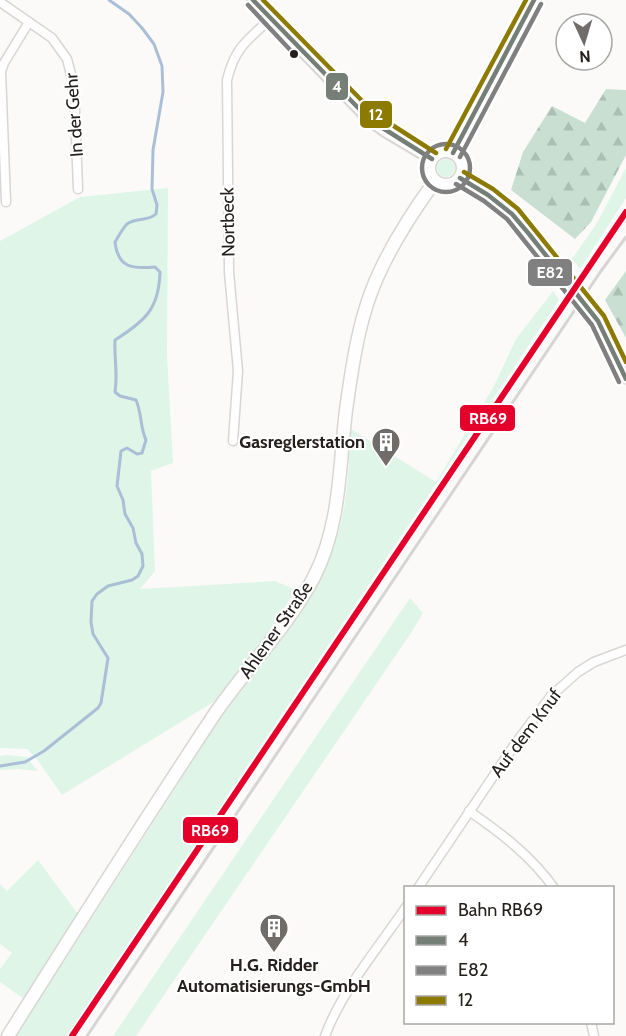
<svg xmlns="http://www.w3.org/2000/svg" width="626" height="1036" font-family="Cabin,sans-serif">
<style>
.green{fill:#def5e8}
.forest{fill:url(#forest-firs)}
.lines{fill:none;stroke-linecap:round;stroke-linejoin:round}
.stream{stroke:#aabfd5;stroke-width:3}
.minor-casing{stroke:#d9d5d3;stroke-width:11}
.tertiary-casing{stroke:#d9d5d3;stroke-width:14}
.secondary-casing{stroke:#d9d5d3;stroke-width:15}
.minor{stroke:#fffefe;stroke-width:8}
.tertiary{stroke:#fffefe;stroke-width:10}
.secondary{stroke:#fffefe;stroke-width:12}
.rail{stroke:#d6d5d4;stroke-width:3}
.bus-1-casing{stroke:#fff;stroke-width:9}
.bus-2-casing{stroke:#fff;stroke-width:9}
.bus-3-casing{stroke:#fff;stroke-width:9}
.bus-1{stroke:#757f77;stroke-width:4.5}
.bus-2{stroke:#808080;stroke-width:4.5}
.bus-3{stroke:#8d7a02;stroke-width:4.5}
.rail-1-casing{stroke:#fff;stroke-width:10}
.rail-1{stroke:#e4002b;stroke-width:6}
.bus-dot{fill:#25201d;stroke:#fff;stroke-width:2}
.labels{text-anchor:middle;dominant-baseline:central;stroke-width:4.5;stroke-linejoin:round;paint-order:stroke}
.street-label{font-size:18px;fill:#25201d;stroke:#fff}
.poi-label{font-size:18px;font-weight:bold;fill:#25201d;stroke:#fff;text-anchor:end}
.line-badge{stroke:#fff;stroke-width:2}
.badge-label{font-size:16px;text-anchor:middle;font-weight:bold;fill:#fff}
</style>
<defs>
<pattern id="forest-firs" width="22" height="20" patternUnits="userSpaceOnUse" patternTransform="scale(1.5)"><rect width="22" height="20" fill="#c8dfd2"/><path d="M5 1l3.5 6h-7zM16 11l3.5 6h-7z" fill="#acbfb4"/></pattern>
</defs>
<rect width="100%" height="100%" fill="#fcfaf9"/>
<path class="green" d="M437 168a9 9 0 1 1 18 0a9 9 0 1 1-18 0Z
M626,168V198L580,269L572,259L597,223Z
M168,188L167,356L173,463L151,471L155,571L140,589L275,581L296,590L269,632L215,701L62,795L36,758L27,749L0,748V241L80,197Z
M553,291L559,300L67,1036H16L221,717L303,610C323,577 339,541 345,502C349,478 349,453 351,429L436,482L494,386L516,339Z
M410,598L423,613L411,633L136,1036H113Z
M7,755L26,757L38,771L18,769L0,770V756Z
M38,860L78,914L24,999L0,982V969L12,953L0,944V884L7,891Z"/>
<path class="forest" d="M606,89L626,90V155L591,222L575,239L511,190L523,152L552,106L585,123Z
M626,271V338L605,300Z"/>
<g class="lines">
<path class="stream" d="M0,766L25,762L44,751L98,708L101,703L108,658L93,634L91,622L92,601L97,594L108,586L132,580L138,576L143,566L142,554L136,543L133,528L125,514L123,500L117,486L121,451L127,448L137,454L142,453L146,440C140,427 142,414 136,400L120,396L115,392C118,374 114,358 115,340C145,321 159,309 160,272L155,267C132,269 118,268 115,242C119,236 122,229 127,224C136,217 147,222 156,214L157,205L152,189L153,150L163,92L162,66L154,44L142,28L129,14L109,0"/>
<g class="minor-casing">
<path id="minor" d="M0,2L52,38L67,59L74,86L78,189
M460,178L488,195L512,214L529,234L598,321L626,379
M6,202L1,71L4,63L29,22
M233,441L238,371L229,272L227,80C235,47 247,41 270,19
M469,811C501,833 531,856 554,888
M418,888L515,744L551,696L578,672L594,662L626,650
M591,1022L594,1036
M325,1036C342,990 379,947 406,907"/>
</g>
<g class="tertiary-casing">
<path id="tertiary" d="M253,0L370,120L385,131L432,159"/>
</g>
<g class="secondary-casing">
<path id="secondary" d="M429 168a17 17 0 1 1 34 0a17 17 0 1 1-34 0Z
M453,153L534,0
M8,1036C76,928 144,821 214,715C246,668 288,627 314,577C341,524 339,467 346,410C351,375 356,338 367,304C381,260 408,218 435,181"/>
</g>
<use href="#minor" class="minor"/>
<use href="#tertiary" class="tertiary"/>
<use href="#secondary" class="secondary"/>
<path class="rail" d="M87,1036L601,271L626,237"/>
<g class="bus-1-casing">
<path id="bus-1" d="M253,0L370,120L432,159
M453,153L534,0
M460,178L488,195L512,214L529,234L598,321L626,379"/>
</g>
<g class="bus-2-casing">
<path id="bus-2" d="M248,5L294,54
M422 168a24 24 0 1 1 48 0a24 24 0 1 1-48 0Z
M460,157L541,4
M456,184L484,201L507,219L523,239L592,325L619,382"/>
</g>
<g class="bus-3-casing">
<path id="bus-3" d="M263,0L375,114L436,153
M446,149L526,0
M464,172L493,189L518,209L604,316L626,362"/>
</g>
<use href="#bus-1" class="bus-1"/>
<use href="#bus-2" class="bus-2"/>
<use href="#bus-3" class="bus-3"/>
<g class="rail-1-casing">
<path id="rail-1" d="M72,1036L626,212"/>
</g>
<use href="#rail-1" class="rail-1"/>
</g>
<defs>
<g id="building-pin" transform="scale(1.5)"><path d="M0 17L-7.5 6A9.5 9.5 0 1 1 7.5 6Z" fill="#706c6a" stroke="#fff"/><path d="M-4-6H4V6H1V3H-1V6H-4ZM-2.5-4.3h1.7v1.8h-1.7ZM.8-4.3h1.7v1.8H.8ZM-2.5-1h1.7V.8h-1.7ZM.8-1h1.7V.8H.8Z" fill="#fff"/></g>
</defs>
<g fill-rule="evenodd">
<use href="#building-pin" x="386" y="442"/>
<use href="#building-pin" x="274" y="928"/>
</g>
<circle class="bus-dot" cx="294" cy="54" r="5"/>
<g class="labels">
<g class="street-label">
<text transform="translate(74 115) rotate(-94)">In der Gehr</text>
<text transform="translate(228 222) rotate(-91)">Nortbeck</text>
<text transform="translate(276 630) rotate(-55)">Ahlener Straße</text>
<text transform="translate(526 733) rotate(-53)">Auf dem Knuf</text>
</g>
<g class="poi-label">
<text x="365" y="442">Gasreglerstation</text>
<text x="274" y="965" text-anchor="middle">H.G. Ridder<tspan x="274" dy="21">Automatisierungs-GmbH</tspan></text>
</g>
</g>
<g class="line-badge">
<rect x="325" y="72" width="24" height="29" rx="6" fill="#757f77"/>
<rect x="359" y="100" width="34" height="29" rx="6" fill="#8d7a02"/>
<rect x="527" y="258" width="46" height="29" rx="6" fill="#808080"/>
<rect x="459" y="404" width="57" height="28" rx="6" fill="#e4002b"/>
<rect x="182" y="816" width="57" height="28" rx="6" fill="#e4002b"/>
</g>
<g class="badge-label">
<text x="337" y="92">4</text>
<text x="376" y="120">12</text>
<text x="550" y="278">E82</text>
<text x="488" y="424">RB69</text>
<text x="210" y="836">RB69</text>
</g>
<rect x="404" y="886" width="210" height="138" fill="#ffffff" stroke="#a8a6a5" stroke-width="1.5"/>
<rect x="416" y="906" width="30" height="9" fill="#e4002b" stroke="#a8a6a5" stroke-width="1.5"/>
<text x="458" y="916" font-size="18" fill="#25201d">Bahn RB69</text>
<rect x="416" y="936" width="30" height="9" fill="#757f77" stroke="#a8a6a5" stroke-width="1.5"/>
<text x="458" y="946" font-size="18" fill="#25201d">4</text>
<rect x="416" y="966" width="30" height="9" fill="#808080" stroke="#a8a6a5" stroke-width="1.5"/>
<text x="458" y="976" font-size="18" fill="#25201d">E82</text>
<rect x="416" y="996" width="30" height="9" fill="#8d7a02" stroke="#a8a6a5" stroke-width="1.5"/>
<text x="458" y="1006" font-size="18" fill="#25201d">12</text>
<g transform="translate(584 42) rotate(176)"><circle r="28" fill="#ffffff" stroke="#a8a6a5" stroke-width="1.5"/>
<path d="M0-4.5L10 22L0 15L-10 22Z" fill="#706c6a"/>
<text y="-9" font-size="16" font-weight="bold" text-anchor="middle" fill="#25201d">N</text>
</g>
</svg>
